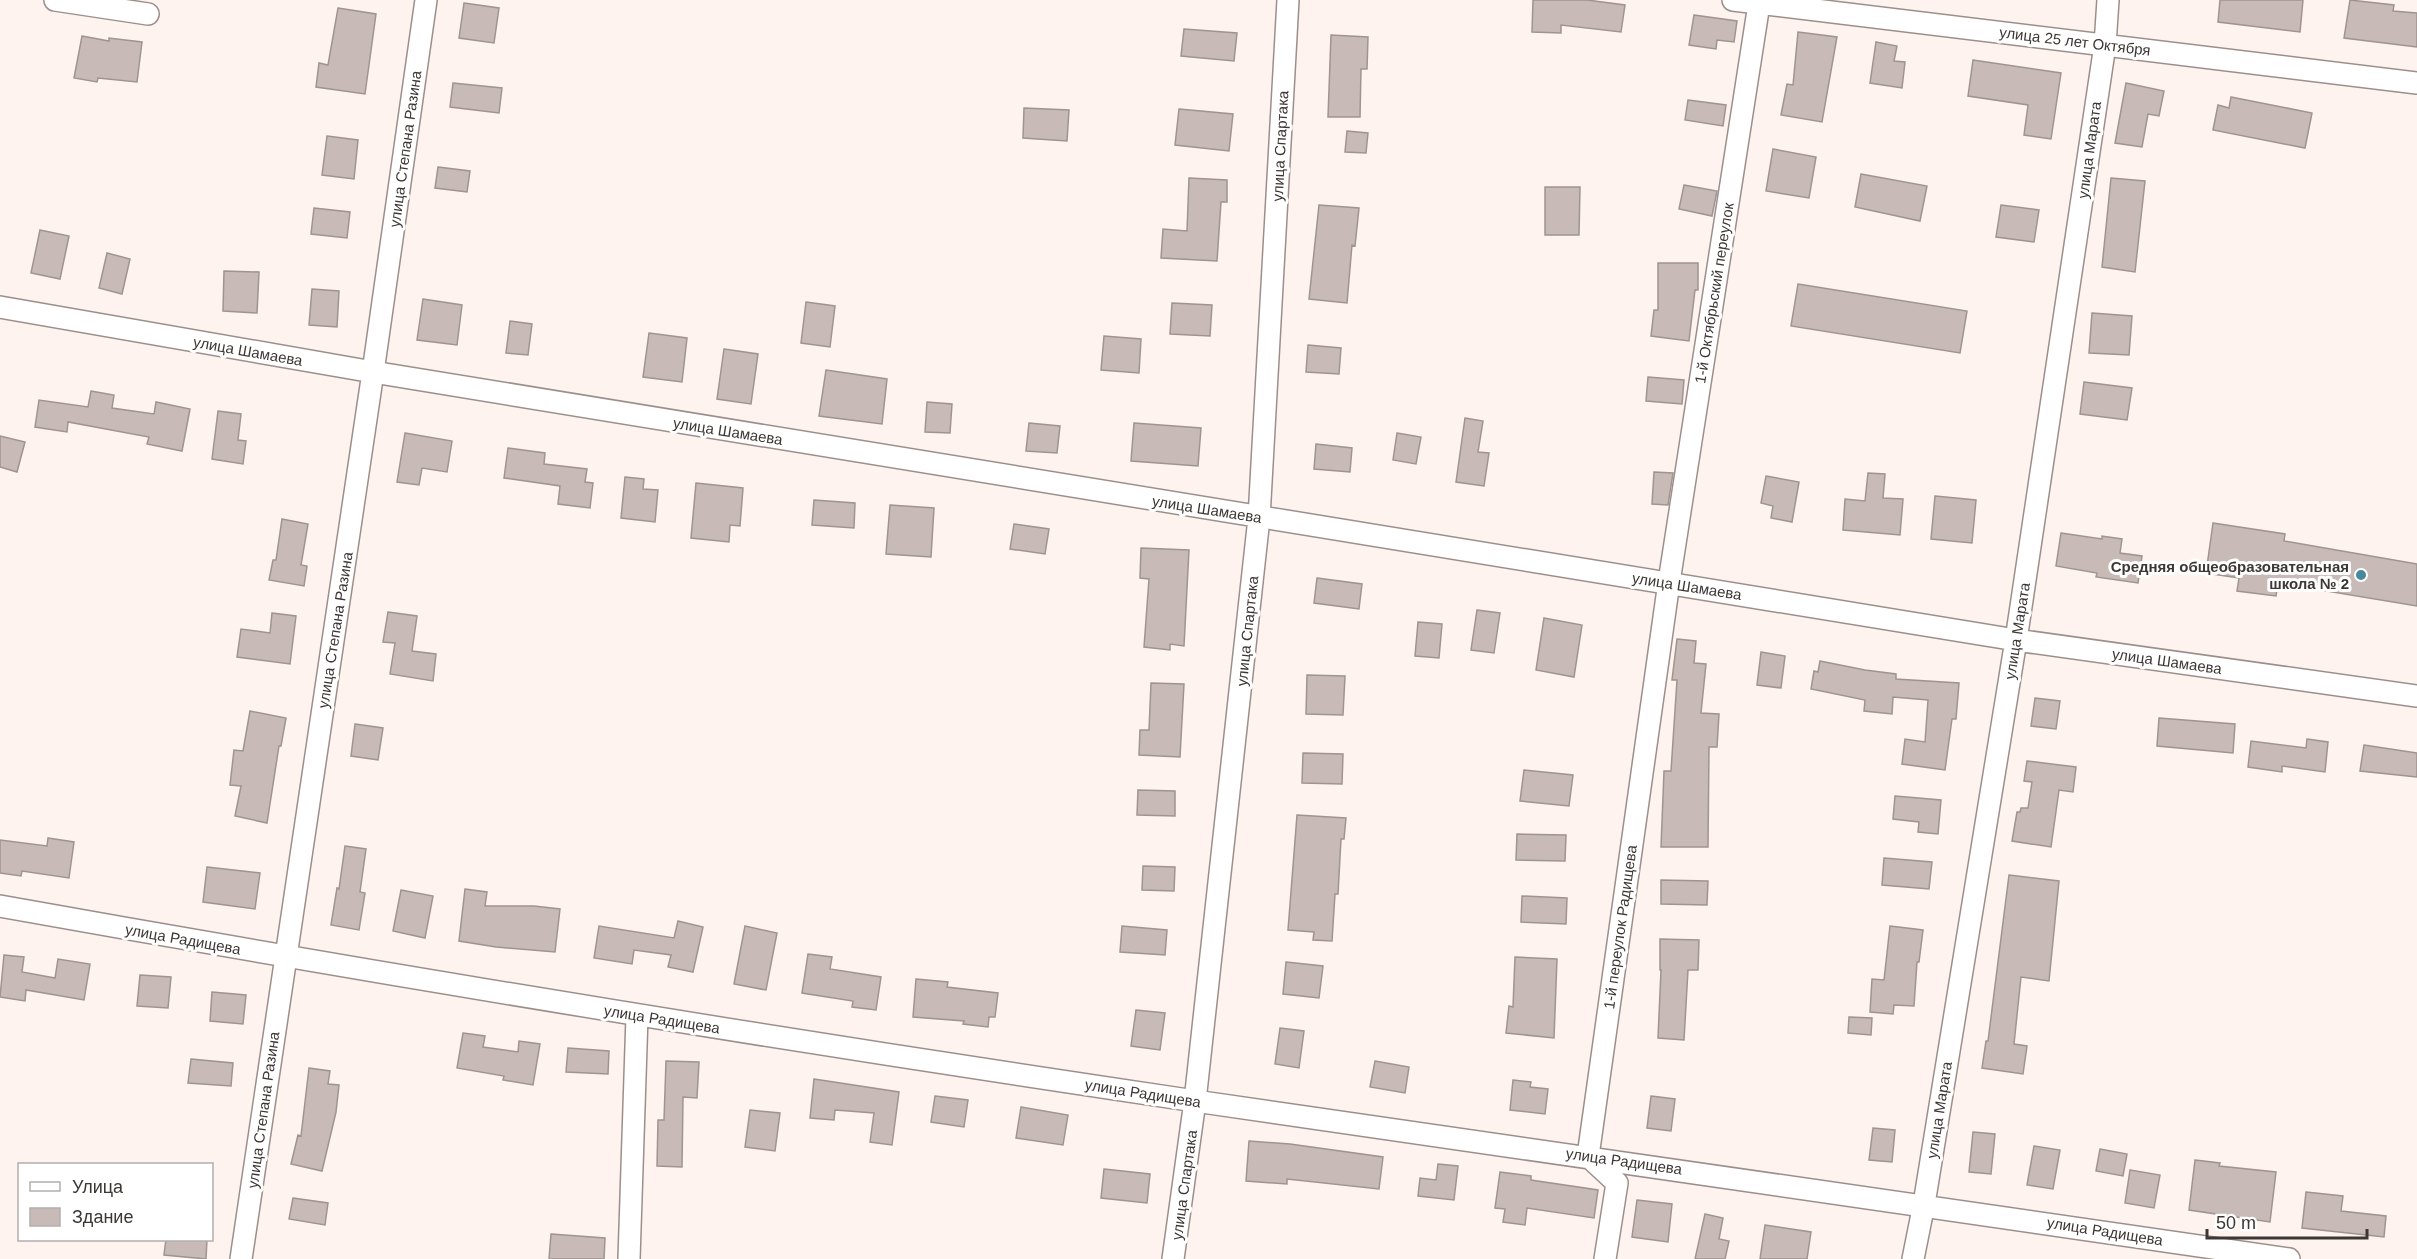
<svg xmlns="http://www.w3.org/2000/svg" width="2417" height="1259" font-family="Arial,sans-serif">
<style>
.building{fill:#c8bbb7;stroke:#a09490;stroke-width:1.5}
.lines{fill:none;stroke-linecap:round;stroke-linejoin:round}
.minor-casing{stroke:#9c8f8b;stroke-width:24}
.minor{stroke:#fff;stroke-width:21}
.poi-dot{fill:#48889b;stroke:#fff;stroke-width:2}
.labels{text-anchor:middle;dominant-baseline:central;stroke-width:6;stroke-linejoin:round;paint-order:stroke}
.street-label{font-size:15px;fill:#3c3735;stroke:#fff}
.poi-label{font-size:15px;font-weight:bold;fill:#3c3735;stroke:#fff;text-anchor:end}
</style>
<rect width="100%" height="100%" fill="#fef3ef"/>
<path class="building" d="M1533,0H1587L1625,5L1621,32L1561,25V33L1532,32Z
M2220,0H2303L2300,32L2218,22Z
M2350,0L2394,5L2393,11L2417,13V47L2344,38Z
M464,3L499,8L494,43L459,38Z
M338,8L376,14L365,94L316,87L319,63L328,65Z
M1694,15L1737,21L1734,42L1717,40L1716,49L1689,45Z
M1184,29L1237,33L1234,61L1181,56Z
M1798,32L1837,37L1822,122L1781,115L1787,84L1793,85Z
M1331,35L1368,37L1367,69H1361L1360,117H1328Z
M82,36L109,41V38L142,42L137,82L98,78L97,82L74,78Z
M1876,42L1897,46L1894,61L1905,62L1902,88L1870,83Z
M1973,60L2061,73L2051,139L2024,135L2028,105L1968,96Z
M453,83L502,88L499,113L450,107Z
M2126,83L2164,91L2159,116L2148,114L2142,147L2115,143Z
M2231,97L2312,113L2305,148L2213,130L2218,105L2229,108Z
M1688,100L1726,105L1723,126L1685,120Z
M1024,108L1069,110L1067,141L1023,138Z
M1179,109L1233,114L1229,151L1175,145Z
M1347,131L1368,133L1366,153L1345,152Z
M327,136L358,140L354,179L322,175Z
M1773,149L1816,157L1809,198L1766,191Z
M438,167L470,171L467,192L435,188Z
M1861,174L1927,186L1920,221L1855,207Z
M1189,178L1227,180V202H1221L1217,261L1161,258L1163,229L1187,231Z
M2111,178L2145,181L2135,272L2102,267Z
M1684,185L1717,191L1712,216L1679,209Z
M1545,187H1580L1579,235H1545Z
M1319,205L1359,208L1355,246L1352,245L1347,303L1309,299Z
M2001,205L2039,210L2034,242L1996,237Z
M314,208L350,212L347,238L311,234Z
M40,230L69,236L60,279L31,273Z
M107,253L130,259L122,294L99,288Z
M1658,263H1698V290H1695L1689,341L1651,336L1654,310H1658Z
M224,271L259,272L257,313L223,311Z
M1798,284L1967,311L1960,353L1791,326Z
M312,289L339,291L337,327L309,325Z
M423,299L462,305L457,345L417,340Z
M806,302L835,306L830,347L801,343Z
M1172,303L1212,305L1210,336L1170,334Z
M2092,313L2132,316L2129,355L2089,353Z
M510,321L532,324L528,355L506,353Z
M649,333L687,338L682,382L643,377Z
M1104,336L1141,339L1139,373L1101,370Z
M1308,345L1341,348L1339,374L1306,372Z
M724,349L758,354L751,404L717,399Z
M826,370L887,379L882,424L819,416Z
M1648,377L1684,380L1682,404L1646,401Z
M2084,382L2132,388L2127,420L2080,414Z
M91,391L114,395L112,408L154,414L156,402L190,409L182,451L147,444L149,437L68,422L67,432L35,427L39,400L88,407Z
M927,402L952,404L950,433L925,432Z
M218,411L241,414L238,440L246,441L243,464L212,459Z
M1465,418L1483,421L1478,452L1489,453L1484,486L1456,482Z
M1029,423L1060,426L1057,453L1026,451Z
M1134,423L1201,428L1198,466L1131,461Z
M405,433L452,441L447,472L422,468L419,485L397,482Z
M1397,433L1421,437L1416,464L1393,460Z
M0,436L25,442L17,472L0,467Z
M1316,444L1352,448L1350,472L1314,469Z
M508,448L545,453L544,464L587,469L585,482L593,483L590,508L558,504L560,486L504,478Z
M1654,472L1673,473L1668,505L1652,504Z
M1868,473L1885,474L1883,498L1903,499L1900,535L1843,530L1845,499L1865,501Z
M1766,476L1799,482L1792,522L1771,518L1773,506L1761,503Z
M625,477L644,479L643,489L658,490L655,522L621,518Z
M696,483L743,488L740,526L730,525L729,542L691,538Z
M1935,496L1976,500L1972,543L1931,539Z
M814,500L855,503L854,528L812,525Z
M890,505L934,508L931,557L886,554Z
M282,519L308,524L301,565L307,566L304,586L269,580L273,560H276Z
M2213,523L2285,534L2284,541L2417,564V606L2278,583L2276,596L2237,591L2239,578L2206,573Z
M1014,524L1049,529L1045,554L1010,549Z
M2061,533L2102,539V536L2122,539L2120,553L2142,556L2138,583L2096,577L2097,573L2056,566Z
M1141,548L1189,550L1184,646L1170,644V650L1144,647L1149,579L1140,578Z
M1317,578L1362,584L1359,609L1314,603Z
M1477,610L1500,613L1494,653L1471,650Z
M388,612L417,616L412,651L436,654L433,681L390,674L395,643L383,642Z
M272,613L296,616L290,664L237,657L241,629L270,633Z
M1544,618L1582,625L1574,677L1536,670Z
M1418,622L1442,624L1439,658L1415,656Z
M1677,639L1696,641L1694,663L1706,664L1701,713L1719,714L1717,747H1709L1708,847H1661L1664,771H1671L1677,680H1672Z
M1761,652L1785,656L1781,688L1757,685Z
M1820,661L1865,670L1896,674V679L1959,683L1956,719H1952L1945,770L1902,764L1905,739L1925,742L1928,700L1893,697L1892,714L1864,711L1865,700L1811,689L1814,671L1818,672Z
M1307,675L1345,676L1343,715L1306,714Z
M1151,683L1184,684L1180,757L1139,755L1140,730H1149Z
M2035,698L2060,701L2056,729L2031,726Z
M250,711L286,718L281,746H279L267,823L235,816L241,786L230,785L234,750L243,751Z
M2159,718L2235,724L2233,753L2157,746Z
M355,724L383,728L378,760L351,756Z
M2307,739L2328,742L2325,772L2282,766V772L2248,767L2251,741L2306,748Z
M2364,745L2417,753V777L2360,771Z
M1303,753L1343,754L1342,784L1302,783Z
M2027,761L2076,767L2073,792L2059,790L2051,847L2012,841L2017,812H2020L2021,808H2028L2032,782L2024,781Z
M1524,770L1573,775L1569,806L1520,801Z
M1138,790L1175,791V816L1137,815Z
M1895,796L1941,800L1938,834L1918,832L1919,822L1893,819Z
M1297,815L1346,818L1344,839H1341L1338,894H1335L1332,941L1313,940L1314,932L1288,930Z
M1517,834L1566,835L1565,861L1516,860Z
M48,838L74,842L69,878L22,871L21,876L0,873V840L47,846Z
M345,846L366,849L360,892L365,893L359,930L331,925L337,888L339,889Z
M1884,858L1932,862L1929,889L1882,885Z
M1143,866L1175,867L1174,891L1142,890Z
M207,867L260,873L255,909L203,902Z
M2009,875L2059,881L2049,981L2021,977L2014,1044L2027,1046L2023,1074L1982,1068L1986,1041H1988Z
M1661,880L1708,881L1707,905L1661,904Z
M465,889L487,892L485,906H534L560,909L555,952L496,947L459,941Z
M401,890L433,896L425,938L393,931Z
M1522,896L1567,898L1566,924L1521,922Z
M678,921L703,927L693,972L668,967L671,955L634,950L632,964L594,958L599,926L674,938Z
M745,926L777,933L766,990L734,984Z
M1122,926L1167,930L1165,955L1120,952Z
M1890,926L1923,930L1919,962H1917L1914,1006L1894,1005L1893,1014L1870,1012L1872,979L1884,980Z
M1660,939L1699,940L1698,970H1688L1684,1040L1658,1038L1661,970H1660Z
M808,954L832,957L830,969L881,977L876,1010L852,1007L853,1001L802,993Z
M4,955L24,957L22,972L55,978L58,959L90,964L84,1000L26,990L25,1001L0,997Z
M1515,957L1557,959L1554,1038L1506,1033L1509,1006L1513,1007Z
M1286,962L1323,966L1319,998L1283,994Z
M140,975L171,977L168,1008L137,1006Z
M916,979L948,982L947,987L998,993L995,1017H989L988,1027L963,1024L964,1021L913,1017Z
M212,992L246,995L243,1024L210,1021Z
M1136,1010L1165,1013L1160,1050L1131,1046Z
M1849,1017L1872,1018L1871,1035L1848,1033Z
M1280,1028L1304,1031L1299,1068L1275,1064Z
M463,1033L485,1036L483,1047L518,1052L519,1041L540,1044L533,1085L503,1080L504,1076L457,1068Z
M568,1048L609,1051L608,1074L566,1072Z
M191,1059L233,1063L231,1086L188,1083Z
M666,1061L699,1062L697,1098L683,1097L682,1167L657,1166L658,1120H664Z
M1375,1061L1409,1067L1405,1093L1370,1087Z
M309,1068L330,1071L328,1084L339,1085L336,1112L322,1171L291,1164L298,1135L301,1136Z
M814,1079L899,1092L892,1145L870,1142L874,1113L835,1110L834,1120L810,1118Z
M1513,1080L1531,1082L1530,1087L1548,1089L1545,1114L1510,1110Z
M935,1096L968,1100L964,1127L931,1122Z
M1651,1096L1675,1099L1671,1131L1647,1128Z
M1021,1107L1068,1115L1063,1145L1016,1138Z
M750,1110L780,1113L775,1151L745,1147Z
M1873,1128L1895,1130L1892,1162L1869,1160Z
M1973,1132L1995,1134L1991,1174L1969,1172Z
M1249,1141L1290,1144L1383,1157L1379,1189L1287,1179V1184L1246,1181Z
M2034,1146L2060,1150L2053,1189L2027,1185Z
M2100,1149L2127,1154L2123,1176L2096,1171Z
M2195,1160L2220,1163L2219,1166L2276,1172L2270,1222L2189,1210Z
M1438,1164L1458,1166L1454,1200L1418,1196L1420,1178L1436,1180Z
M1104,1169L1150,1174L1147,1203L1101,1198Z
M2130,1170L2160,1175L2154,1208L2125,1203Z
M1500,1172L1531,1176V1180L1598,1190L1594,1218L1527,1208L1525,1225L1503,1222L1505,1209L1495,1208Z
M2306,1192L2343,1196L2341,1211L2386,1216L2384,1237L2302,1228Z
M293,1198L328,1203L325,1225L289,1219Z
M1637,1200L1672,1204L1668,1242L1632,1237Z
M1705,1214L1723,1218L1719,1239L1729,1241L1725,1259H1695Z
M1765,1225L1811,1232L1807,1259H1760Z
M551,1234L605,1238L604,1259H549Z
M166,1239H207L206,1259L164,1255Z"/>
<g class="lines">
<g class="minor-casing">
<path id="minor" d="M55,0L148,14
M1733,0L2417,83
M0,307L373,372L2016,640L2417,696
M0,906C397,977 795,1042 1195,1101C1559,1154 1924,1204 2289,1259
M241,1259L373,372L426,0
M629,1259L637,1016
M1173,1259L1195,1101L1259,518L1288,0
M1605,1259L1617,1183L1588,1156L1669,582L1759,4
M1913,1259L1924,1204L2016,640L2105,45L2108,0"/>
</g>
<use href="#minor" class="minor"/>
</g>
<circle class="poi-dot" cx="2361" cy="575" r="6"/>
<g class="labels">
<g class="street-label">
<text transform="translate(2075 41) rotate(7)">улица 25 лет Октября</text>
<text transform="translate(1280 146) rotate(-87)">улица Спартака</text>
<text transform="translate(405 149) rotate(-82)">улица Степана Разина</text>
<text transform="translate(2089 150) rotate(-82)">улица Марата</text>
<text transform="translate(1714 293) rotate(-81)">1-й Октябрьский переулок</text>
<text transform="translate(248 351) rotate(10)">улица Шамаева</text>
<text transform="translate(728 431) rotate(9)">улица Шамаева</text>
<text transform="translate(1207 509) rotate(9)">улица Шамаева</text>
<text transform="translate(1687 586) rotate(9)">улица Шамаева</text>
<text transform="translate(335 630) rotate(-81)">улица Степана Разина</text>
<text transform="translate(1247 631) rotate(-84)">улица Спартака</text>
<text transform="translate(2017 631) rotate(-81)">улица Марата</text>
<text transform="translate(2167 661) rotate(8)">улица Шамаева</text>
<text transform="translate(1620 927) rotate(-82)">1-й переулок Радищева</text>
<text transform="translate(183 939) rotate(10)">улица Радищева</text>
<text transform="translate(662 1019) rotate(9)">улица Радищева</text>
<text transform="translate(1143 1093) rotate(9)">улица Радищева</text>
<text transform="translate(263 1110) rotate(-82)">улица Степана Разина</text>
<text transform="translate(1939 1110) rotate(-81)">улица Марата</text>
<text transform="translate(1624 1161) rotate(8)">улица Радищева</text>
<text transform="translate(1184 1185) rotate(-82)">улица Спартака</text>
<text transform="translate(2105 1231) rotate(9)">улица Радищева</text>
</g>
<g class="poi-label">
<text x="2349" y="566">Средняя общеобразовательная<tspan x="2349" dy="17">школа № 2</tspan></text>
</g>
</g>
<rect x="18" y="1163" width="195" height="78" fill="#ffffff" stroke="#b1afae" stroke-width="1.5"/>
<rect x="30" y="1182" width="30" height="9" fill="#ffffff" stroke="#b1afae" stroke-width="1.5"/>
<text x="72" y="1193" font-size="18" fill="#3c3735">Улица</text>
<rect x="30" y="1208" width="30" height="18" fill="#c8bbb7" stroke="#b1afae" stroke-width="1.5"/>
<text x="72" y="1223" font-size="18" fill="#3c3735">Здание</text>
<path d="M2207 1229v9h160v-9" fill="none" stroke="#3c3735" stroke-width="3"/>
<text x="2216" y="1229" font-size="18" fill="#3c3735" stroke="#ffffff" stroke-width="4.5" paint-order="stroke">50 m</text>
</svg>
